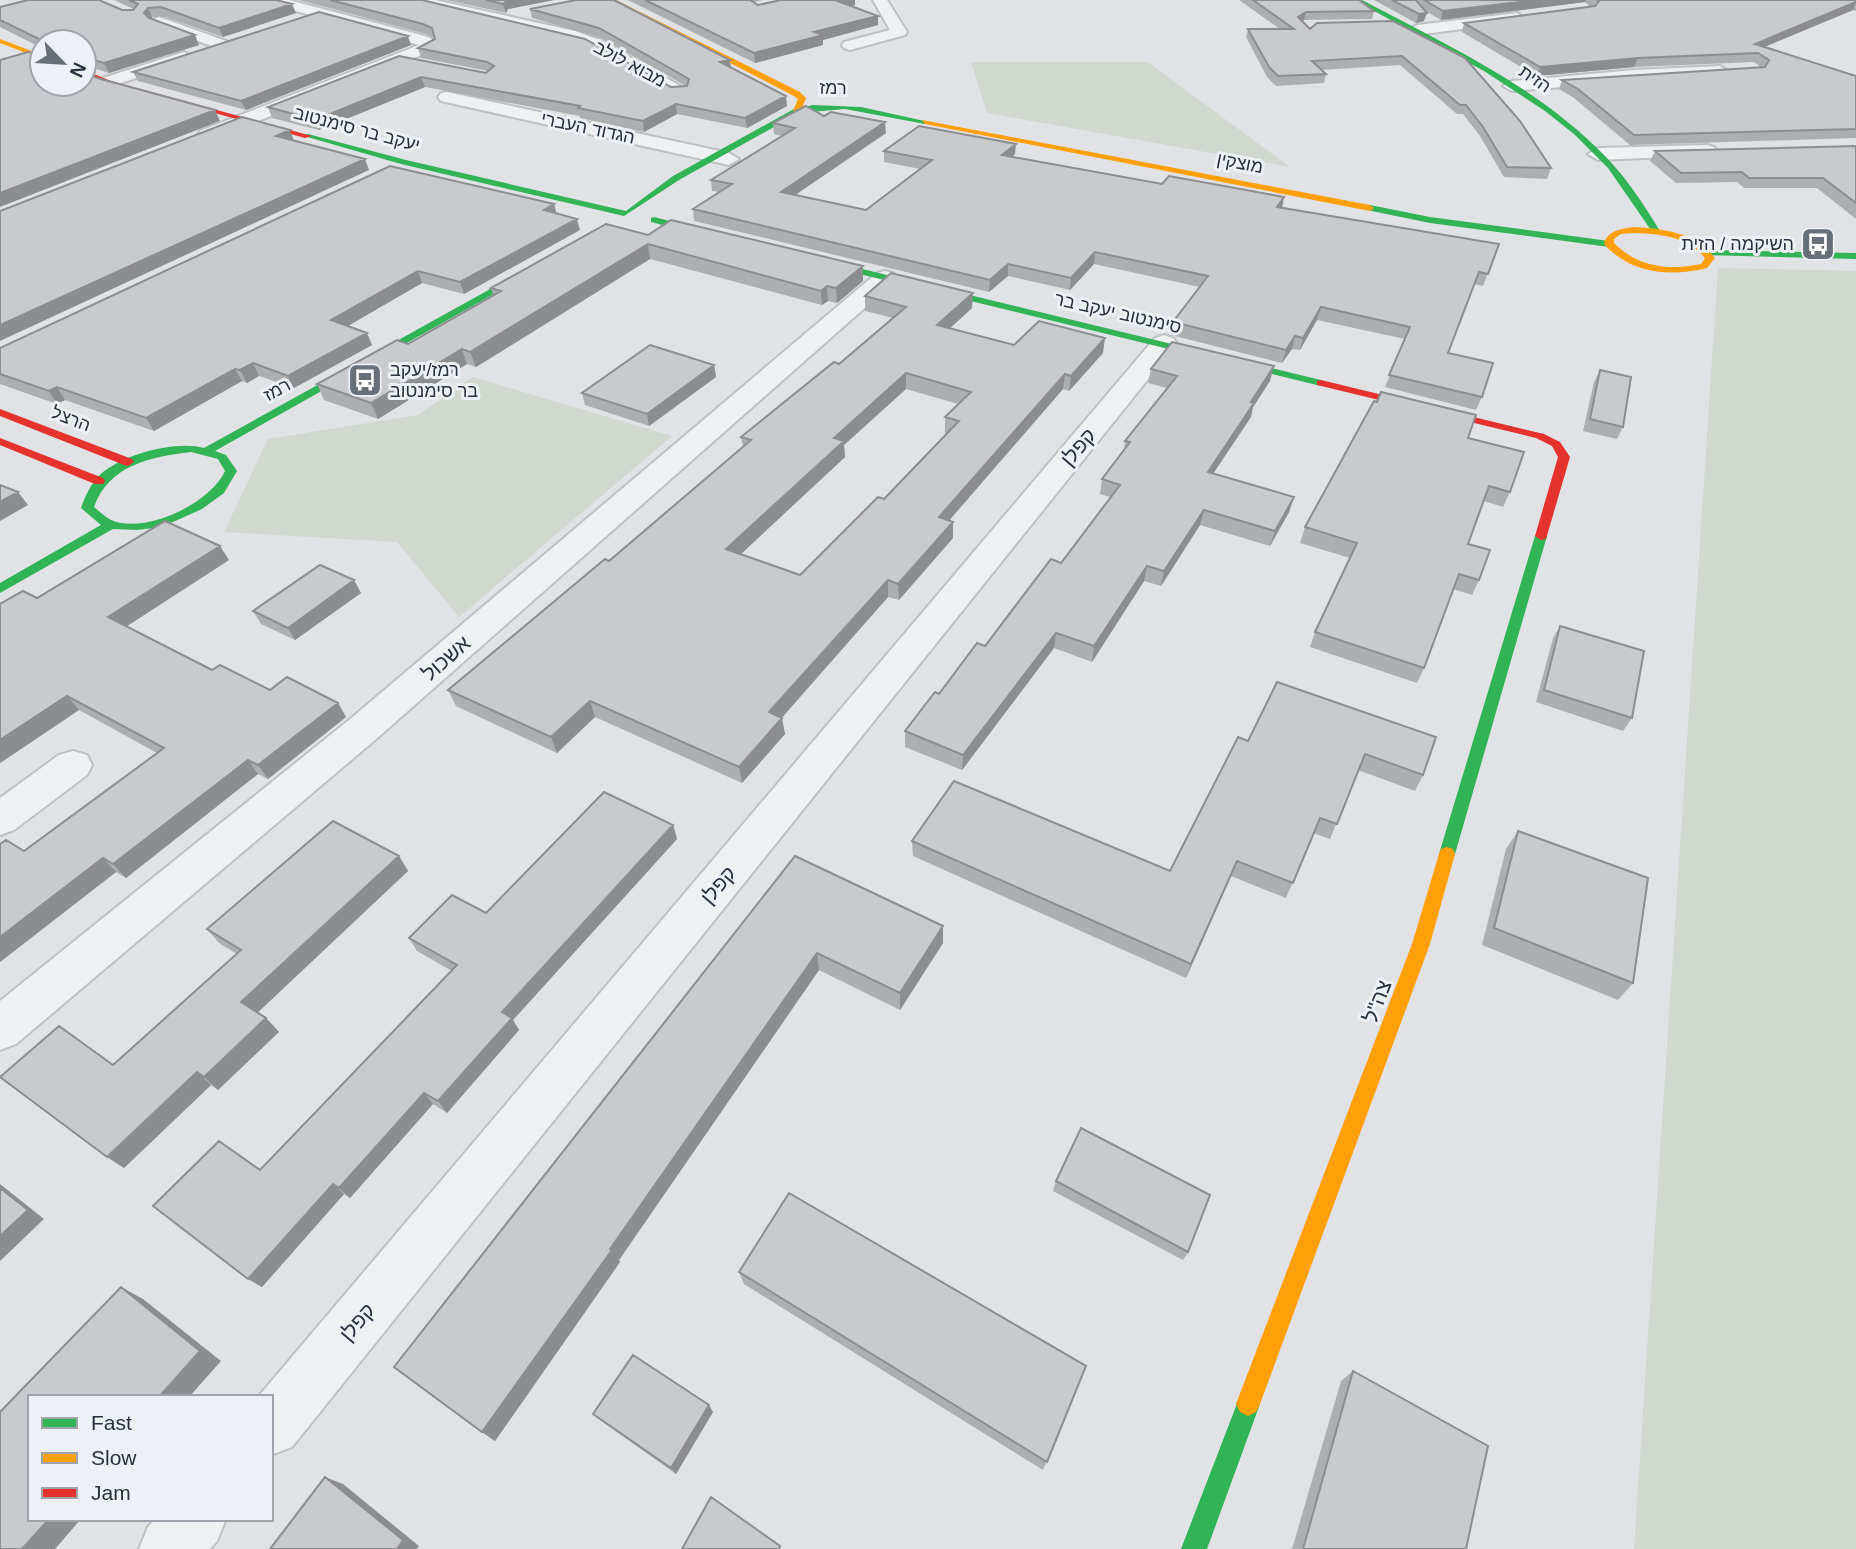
<svg xmlns="http://www.w3.org/2000/svg" width="1856" height="1549" font-family="Arial,'Noto Sans Hebrew',sans-serif">
<style>
.green{fill:#d1d8d0}
.lines{fill:none;stroke-linecap:round;stroke-linejoin:round}
.street-casing{stroke:#bec0c3;stroke-width:4}
.street{fill:#eff0f1;fill-rule:evenodd}
.fast{fill:#30b455;fill-rule:evenodd}
.slow{fill:#ff9f0a;fill-rule:evenodd}
.jam{fill:#e5322d;fill-rule:evenodd}
.wall{fill:#acaeb0;fill-rule:evenodd}
.shaded-wall{fill:#8c8d90}
.building{fill:#c8cacd;stroke:#8c8d90;stroke-width:2;fill-rule:evenodd}
.labels{text-anchor:middle;dominant-baseline:central;stroke-width:6;stroke-linejoin:round;paint-order:stroke}
.far-street-label{font-size:18px;fill:#28313d;stroke:#edf1f5}
.far-poi-label{font-size:18px;fill:#28313d;stroke:#edf1f5;text-anchor:end}
.street-label{font-size:21px;fill:#28313d;stroke:#edf1f5}
</style>
<rect width="100%" height="100%" fill="#e0e2e5"/>
<path class="green" d="M971,62H1148L1290,167L987,113Z
M1718,268L1856,271V1549H1634Z
M473,377L672,436L459,617L397,542L224,532L268,439L418,415Z"/>
<g class="lines">
<g class="street-casing">
<path id="street" d="M265,0H289L425,36L432,39L436,47L434,50L214,139H200L198,135L200,131L419,45L267,3Z
M408,0H435L575,31L600,40L689,91L686,95H674L588,46L564,38L415,4Z
M873,0H887L907,32L905,35L850,50L844,48L842,45L844,42L890,30Z
M1517,13L1525,18L1522,21L1417,35L1409,30L1417,25Z
M159,17L229,42L231,45L229,48H217L154,25L151,22L154,19Z
M184,52L192,57L190,60L109,87L100,82L103,78Z
M1720,66L1728,71L1726,75L1512,91L1503,86L1512,81L1634,70Z
M447,92L729,153L739,159L729,165L441,101L438,97L441,93Z
M1707,145L1714,147L1717,151L1714,155L1598,160L1588,154L1598,148Z
M885,271L893,273L897,278L893,283L375,740L16,1044L0,1050V1001L349,720L877,273Z
M1164,335L1173,338L1177,343L1173,348L292,1447L271,1455V1397H258L1155,338Z
M73,751L87,755L92,765L87,775L14,830L0,835V798L59,755Z
M155,1519H226L217,1541L210,1549H139L148,1527Z"/>
</g>
<use href="#street" class="street"/>
<path class="fast" d="M1354,0H1362C1447,45 1539,87 1607,158C1628,180 1644,205 1660,231L1659,233H1653L1608,168L1574,134L1545,111L1484,71Z
M813,105L861,107L929,122L925,124L845,109L799,113L679,180L624,216L401,164L304,136L308,134L406,160L626,211L673,176L794,109Z
M1370,205L1430,217L1609,241L1614,244L1609,247L1430,223L1367,210V206Z
M654,217L720,234L721,236L717,239L651,222V218Z
M1707,250L1856,253V259L1704,255L1702,253Z
M813,257L1321,380L1326,383L1321,386L810,262L808,260Z
M539,262L544,265L542,267L215,451L226,455L237,471L224,493L202,509L173,522L153,528L137,530L113,529L0,593V583L101,525L81,508C85,497 89,488 96,479C117,455 175,440 204,448ZM191,452L218,459L225,471C211,503 145,535 111,520C105,517 99,511 94,507C109,465 150,457 191,452Z
M1541,532L1547,536L1455,854L1453,859H1441L1439,854L1535,536Z
M1248,1392L1256,1396L1260,1404L1207,1549H1181L1240,1396Z"/>
<path class="slow" d="M608,0H616L800,92L806,98L801,111L797,113L793,111L798,99L794,96Z
M0,39L42,55V59L0,43Z
M922,120L1370,205L1374,208L1370,211L925,124Z
M1634,227C1665,229 1694,232 1715,258L1707,268C1670,277 1631,274 1604,244C1607,230 1622,229 1634,227ZM1634,233C1661,234 1686,236 1705,258L1701,264C1668,271 1638,267 1614,243V239L1621,234Z
M1447,847L1453,849L1455,854L1430,944L1260,1404L1256,1412L1248,1416L1240,1412L1236,1404L1412,944L1439,854L1441,849Z"/>
<path class="jam" d="M84,70L111,81L312,136L305,138L107,83L84,74Z
M1321,380L1544,434L1560,442L1570,457L1546,539L1541,540L1535,536L1558,457L1552,446L1536,438L1317,385V381Z
M0,409L132,459L134,462L128,466L124,465L0,416Z
M0,438L103,478L105,481L103,484H95L0,445Z"/>
</g>
<path class="wall" d="M114,0H276L296,13L223,37L165,17H152L151,19L199,45L109,73L84,65V42H42V48L0,27V7L133,10L134,9Z
M299,0H422L671,87L686,86L601,38L532,18L530,9L730,60V67L787,106L747,128L677,114L644,132L580,118V116L425,87L319,130L272,118L268,107L399,56L486,73L488,71L421,58L418,48L435,39L434,38L426,34Z
M447,0H554L508,9L506,13Z
M628,0H764L754,2L758,5L781,0H855V5L850,6L878,16V25L823,40V45L755,63Z
M1239,0H1359L1374,11L1372,19L1304,20L1302,21L1310,29L1393,21L1551,168L1547,179L1504,177L1480,136L1463,114H1457L1400,65L1321,70L1326,74L1324,83L1276,86L1267,77L1246,37L1248,29H1280Z
M1374,0H1856V11L1853,10L1764,47L1856,76V138L1630,145L1574,98L1559,89L1562,80L1762,68L1754,62L1634,67L1536,76L1462,32L1464,23L1591,7L1585,2L1441,20L1424,10V21L1416,23Z
M411,45L246,110L138,81L133,72Z
M824,116L886,133L795,195L866,210L920,169L884,162V151L1015,154L1012,157L1282,208L1499,244L1483,286L1474,284L1448,353L1482,397L1476,410L1385,387L1405,339L1317,320L1300,350L1292,349L1282,363L1171,335L1173,322L1200,287L1094,264L1070,290L1008,276L989,292L694,221L693,209L719,192L712,191L711,180L782,136L774,134L773,123Z
M1856,146V219L1817,188H1744L1737,182L1676,183L1650,161L1655,151Z
M554,204L556,213L580,230L464,294L422,283L347,326L372,345L294,388L259,376L247,383L242,381L154,431L65,400L57,404L0,384V348Z
M648,235L863,281L837,303L828,301L822,305L650,259L476,367L467,364L378,419L324,400L317,384L408,344L493,295L491,288Z
M865,296L972,308L950,328L1014,345L1103,353L1069,391L1063,389L949,521L953,538L899,600L888,597L781,718L785,734L742,783L595,717L557,753L456,706L448,690L609,561L743,447L741,437L839,364L893,318L865,311ZM906,389L958,404L945,417V433L947,434L884,499L800,575L741,554L845,457L844,445Z
M714,365L716,377L649,426L585,405L582,393Z
M1151,369L1270,381L1253,407L1251,417L1213,474L1294,497L1289,512L1270,546L1200,525L1161,586L1144,581L1092,662L1054,648L962,770L905,747V731L1061,563L1110,497L1100,494L1102,479L1124,451L1125,441L1167,388L1148,383Z
M1600,370L1623,427L1617,439L1583,431L1594,382Z
M1468,438L1510,492L1503,507L1484,501L1468,544L1479,580L1472,595L1453,589L1424,668L1417,683L1310,647L1315,632L1350,558L1300,543L1305,527Z
M229,560L126,626L212,670L270,690L338,703L346,717L268,779L258,774L126,878L116,872L0,962V844L24,851L157,753L79,710L0,763L37,598Z
M361,593L295,640L261,624L253,611Z
M1560,626L1632,718L1623,731L1536,702L1553,638Z
M1277,682L1423,775L1415,791L1358,770L1330,839L1313,833L1286,898L1231,876L1186,978L913,856L912,841L1170,871L1248,741Z
M673,825L677,839L513,1020L519,1030L447,1113L433,1104L350,1198L344,1194L262,1287L248,1279L260,1170L452,971L417,951L409,938L486,913Z
M1518,831L1633,983L1618,1000L1482,945L1506,849Z
M399,856L408,871L257,1013L266,1018L279,1032L218,1090L211,1085L124,1168L113,1065L237,954L219,943L207,929Z
M795,856L943,943L900,1010L819,970L619,1260L620,1262L495,1441L482,1432Z
M1056,1181L1188,1252L1183,1260L1053,1191Z
M739,1272L1086,1366L1043,1470L744,1284Z
M1353,1371L1466,1549H1292L1341,1381Z
M713,1412L676,1474L600,1420L593,1414Z"/>
<path class="shaded-wall" d="M506,0H554L508,9L506,13L503,4Z
M835,0H855V5L835,10Z
M1537,0H1586L1585,2L1441,20L1443,11Z
M1856,2L1853,10L1750,53L1755,44Z
M292,4L296,13L223,37L219,28Z
M148,8L152,17L148,22L144,13Z
M1306,12L1304,20L1296,26L1298,17Z
M1427,13L1424,21L1416,23L1419,14Z
M878,16V25L823,40V45L755,63L754,53L814,32Z
M195,35L199,45L109,73L104,63Z
M408,36L411,45L246,110L241,101Z
M1638,58L1634,67L1536,76L1540,67Z
M730,60L731,69L720,62Z
M421,77L425,87L319,130L315,120Z
M786,96L787,106L747,128L745,118Z
M676,104L677,114L644,132L643,121Z
M215,110L220,121L0,207V193Z
M885,122L886,133L782,204L781,192Z
M290,130L294,141L276,136Z
M1016,144L1015,154L1001,166L1002,155Z
M365,159L369,170L0,341V325Z
M1284,197L1282,209L1277,207Z
M554,204L557,215L544,210Z
M577,219L580,230L464,294L460,282Z
M648,244L650,259L476,367L470,352Z
M1095,252L1094,264L1070,290L1071,278Z
M1008,264V276L989,292L990,280Z
M863,266V281L837,303L836,288Z
M418,271L422,283L336,333L331,320Z
M827,286L828,301L822,305L821,291Z
M973,293L972,308L937,340V325Z
M1321,307L1317,320L1300,350L1303,338Z
M367,333L372,345L294,388L288,376Z
M1295,336L1292,349L1282,363L1286,350Z
M1105,338L1103,353L1069,391L1071,376Z
M462,349L467,364L378,419L371,403Z
M253,363L259,376L247,383L240,370Z
M714,365L716,377L649,426L647,414Z
M1274,366L1270,381L1253,407L1251,417L1204,487L1208,472L1251,402Z
M235,369L242,381L154,431L146,418Z
M906,373V389L844,445L845,457L729,565L726,549L834,438Z
M1065,374L1063,389L938,533L939,517Z
M57,387L65,400L57,404L49,391Z
M18,492L28,505L0,521V502Z
M1294,497L1289,512L1270,546L1275,531Z
M1204,510L1200,525L1161,586L1164,571Z
M953,522V538L899,600L898,584Z
M220,546L229,560L118,632L108,617Z
M1147,566L1144,581L1092,662L1094,646Z
M354,580L361,593L295,640L288,628Z
M888,580V597L772,729L769,712Z
M1056,633L1054,648L962,770L963,755Z
M67,696L79,710L0,763V740Z
M590,701L595,717L557,753L551,737Z
M338,703L346,717L268,779L258,765Z
M782,718L785,734L742,783L739,767Z
M248,760L258,774L126,878L113,864Z
M673,825L677,839L513,1020L519,1030L447,1113L438,1101L502,1012Z
M399,856L408,871L254,1016L241,1002Z
M103,858L116,872L0,962V937Z
M1237,861L1231,876L1186,978L1191,964Z
M943,926V943L900,1010V993Z
M817,953L819,970L619,1260L620,1262L495,1441L482,1432Z
M266,1018L279,1032L218,1090L204,1077Z
M197,1072L211,1085L124,1168L107,1157Z
M424,1093L433,1104L350,1198L339,1188Z
M0,1184L44,1219L0,1261Z
M333,1184L344,1194L262,1287L248,1279Z
M121,1287L143,1299L221,1361L189,1397H159Z
M709,1405L713,1412L676,1474L671,1468Z
M325,1477L343,1484L419,1546L417,1549H397Z
M49,1519H81L55,1549H22Z"/>
<path class="building" d="M28,0H99L122,10H133L138,4L129,0H276L292,4L219,28L161,7L148,8L144,13L149,18L195,35L104,63L84,57V42H45L0,20V7Z
M330,0H422L585,39L671,87L687,86L689,79L599,28L530,9L576,0H614L730,60L720,62L786,96L745,118L676,104L643,121L578,108L580,106L421,77L315,120L268,107L399,56L486,73L494,66L487,62L418,48L435,39L432,28L423,24Z
M486,0H508L503,4Z
M645,0H750L758,5L781,0H837H835L878,16L814,32L823,35L754,53Z
M1253,0H1359L1374,11L1306,12L1298,17L1310,29L1317,23L1393,21L1465,58L1520,121L1551,168L1507,167L1483,127L1466,105H1460L1402,56L1312,61L1326,74L1278,76L1269,67L1248,29H1294Z
M1392,0H1416L1427,13L1419,14Z
M1424,0H1537L1443,11Z
M1597,0H1856V2L1755,44L1856,76V129L1634,135L1578,89L1562,80L1765,67L1769,60L1758,53L1638,58L1540,67L1464,23L1595,6L1599,1Z
M319,12L408,36L241,101L133,72Z
M42,48V84H84V72L97,78L215,110L0,193V60L28,52L38,54L39,49Z
M806,106L824,116L831,112L885,122L781,192L866,210L932,160L884,151L919,126L1016,144L1002,155L1162,184L1169,176L1235,188L1284,197L1277,207L1499,244L1488,274L1479,272L1448,353L1493,363L1482,397L1389,375L1410,327L1321,307L1303,338L1295,336L1286,350L1173,322L1208,276L1095,252L1071,278L1008,264L990,280L693,209L732,184L711,180L795,128L773,123Z
M242,117L290,130L276,136L365,159L0,325V211Z
M1856,146V203L1823,178H1749L1742,172L1681,173L1655,151Z
M390,166L554,204L544,210L577,219L460,282L418,271L331,320L367,333L288,376L253,363L240,370L235,369L146,418L57,387L49,391L0,374V348Z
M671,220L863,266L836,288L827,286L821,291L648,244L470,352L462,349L371,403L317,384L397,340L408,344L501,291L491,288L606,224L648,235Z
M891,273L973,293L937,325L1014,345L1039,321L1105,338L1071,376L1065,374L939,517L953,522L898,584L888,580L769,712L782,718L739,767L590,701L551,737L448,690L605,559L609,561L751,440L741,437L834,362L839,364L906,307L865,296ZM906,373L971,392L945,417L959,421L884,499L878,497L800,575L726,549L844,441L834,438Z
M1172,342L1274,366L1251,402L1254,403L1208,472L1294,497L1275,531L1204,510L1164,571L1147,566L1094,646L1056,633L963,755L905,731L935,692L939,694L977,643L985,646L1051,559L1061,563L1120,485L1102,479L1130,442L1125,441L1177,376L1151,369Z
M650,345L714,365L647,414L582,393Z
M1600,370L1631,377L1623,427L1590,419Z
M1381,392L1476,415L1468,438L1524,452L1510,492L1489,486L1468,544L1490,550L1479,580L1459,574L1424,668L1315,632L1357,543L1305,527L1374,401L1377,402Z
M0,485L18,492L0,502Z
M165,521L220,546L108,617L212,670L220,665L270,690L287,677L338,703L258,765L248,760L113,864L103,858L0,937V844L6,840L24,851L164,748L67,696L0,740V604L23,591L37,598Z
M320,565L354,580L288,628L253,611Z
M1560,626L1644,651L1632,718L1544,690Z
M1277,682L1436,737L1423,775L1365,754L1337,824L1320,818L1293,883L1237,861L1191,964L912,841L954,781L1170,871L1238,737L1248,741Z
M604,792L673,825L502,1012L512,1018L438,1101L424,1093L339,1188L333,1184L248,1279L153,1206L219,1141L260,1170L457,965L409,938L452,895L486,913Z
M333,821L399,856L241,1002L266,1018L204,1077L197,1072L107,1157L0,1077L59,1026L113,1065L241,950L207,929Z
M1518,831L1648,878L1633,983L1494,928Z
M795,856L943,926L900,993L817,953L610,1249L612,1250L482,1432L394,1367Z
M1081,1128L1210,1195L1188,1252L1056,1181Z
M0,1188L28,1210L0,1236Z
M789,1193L1086,1366L1047,1462L739,1272Z
M121,1287L200,1351L159,1397H30V1519H49L22,1549H0V1412Z
M633,1355L709,1405L671,1468L593,1414Z
M1353,1371L1488,1446L1466,1549H1303Z
M325,1477L403,1540L397,1549H270Z
M711,1497L780,1546L779,1549H682Z"/>
<defs>
<g id="bus-square" transform="scale(1.75)"><rect x="-9" y="-9" width="18" height="18" rx="4" fill="#686f78" stroke="#edf1f5"/><path d="M-5-6H5V4H4V6H2V4H-2V6H-4V4H-5ZM-3.5-4V0h7V-4ZM-3.5 1.2v1.5H-2V1.2ZM2 1.2v1.5H3.5V1.2Z" fill="#fff"/></g>
</defs>
<g fill-rule="evenodd">
<use href="#bus-square" x="1818" y="244"/>
<use href="#bus-square" x="365" y="380"/>
</g>
<g class="labels">
<g class="far-street-label">
<text transform="translate(630 64) rotate(28)">מבוא לולב</text>
<text transform="translate(1535 79) rotate(34)">הזית</text>
<text transform="translate(833 88) rotate(1)">רמז</text>
<text transform="translate(588 128) rotate(12)">הגדוד העברי</text>
<text transform="translate(357 129) rotate(15)">יעקב בר סימנטוב</text>
<text transform="translate(1240 163) rotate(11)">מוצקין</text>
<text transform="translate(1118 313) rotate(13)">סימנטוב יעקב בר</text>
<text transform="translate(277 390) rotate(-29)">רמז</text>
<text transform="translate(71 419) rotate(21)">הרצל</text>
</g>
<g class="far-poi-label">
<text x="1794" y="244">השיקמה / הזית</text>
<text x="390" y="370" text-anchor="start">רמז/יעקב<tspan x="390" dy="21">בר סימנטוב</tspan></text>
</g>
<g class="street-label">
<text transform="translate(1078 447) rotate(-50)">קפלן</text>
<text transform="translate(446 658) rotate(-41)">אשכול</text>
<text transform="translate(718 885) rotate(-50)">קפלן</text>
<text transform="translate(1377 1001) rotate(-69)">צה"ל</text>
<text transform="translate(357 1322) rotate(-50)">קפלן</text>
</g>
</g>
<rect x="28" y="1395" width="245" height="126" fill="#edf1f5" stroke="#9ea4ab" stroke-width="2"/>
<rect x="42" y="1418" width="35" height="10" fill="#30b455" stroke="#9ea4ab" stroke-width="2"/>
<text x="91" y="1430" font-size="21" fill="#28313d">Fast</text>
<rect x="42" y="1453" width="35" height="10" fill="#ff9f0a" stroke="#9ea4ab" stroke-width="2"/>
<text x="91" y="1465" font-size="21" fill="#28313d">Slow</text>
<rect x="42" y="1488" width="35" height="10" fill="#e5322d" stroke="#9ea4ab" stroke-width="2"/>
<text x="91" y="1500" font-size="21" fill="#28313d">Jam</text>
<g transform="translate(63 63) rotate(115)"><circle r="33" fill="#edf1f5" stroke="#9ea4ab" stroke-width="2"/>
<path d="M0-5L12 26L0 18L-12 26Z" fill="#686f78"/>
<text y="-10" font-size="19" font-weight="bold" text-anchor="middle" fill="#28313d">N</text>
</g>
</svg>
